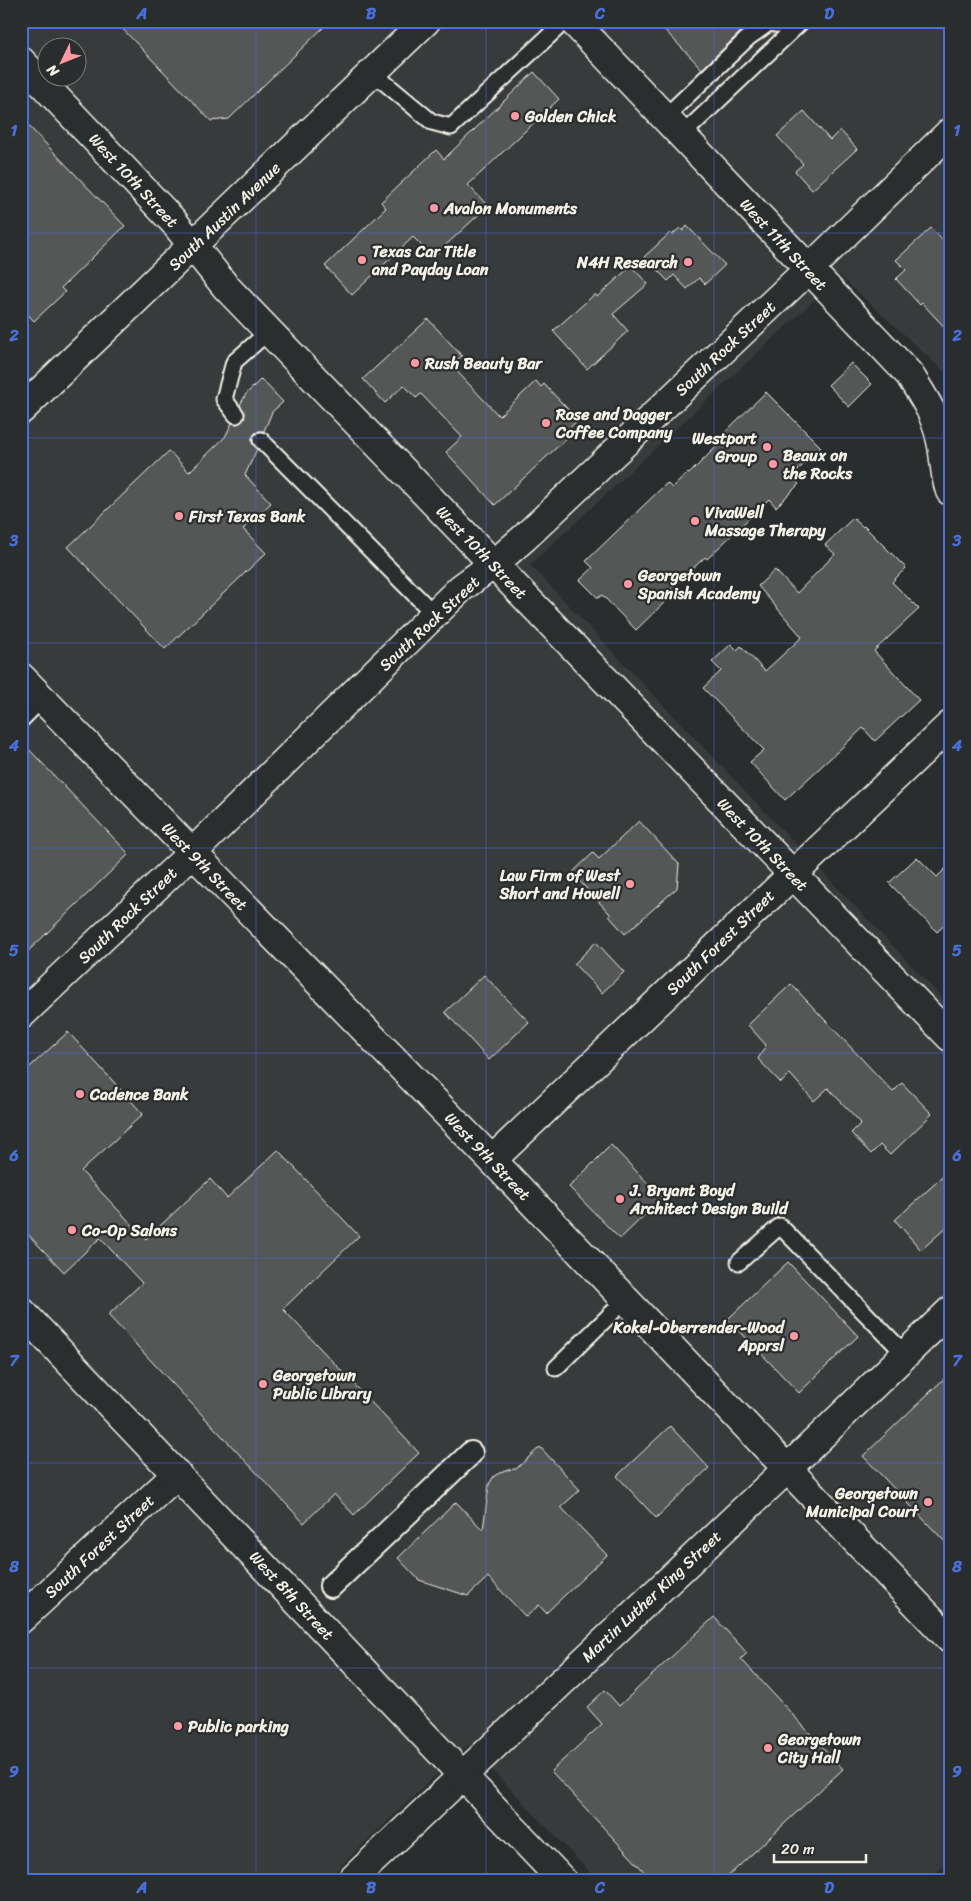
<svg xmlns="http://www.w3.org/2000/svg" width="971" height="1901" font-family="Sriracha,sans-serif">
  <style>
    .built { fill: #373a3a; fill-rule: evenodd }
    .building { fill: #555756; stroke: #f4f1e8 }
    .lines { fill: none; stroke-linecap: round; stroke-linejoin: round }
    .service-casing { stroke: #f4f1e8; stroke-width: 19 }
    .pedestrian-casing { stroke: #f4f1e8; stroke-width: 26 }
    .minor-casing { stroke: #f4f1e8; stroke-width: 31 }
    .tertiary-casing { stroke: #f4f1e8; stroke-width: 31 }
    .secondary-casing { stroke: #f4f1e8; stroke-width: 31 }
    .service { stroke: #2a2d2e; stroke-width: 15 }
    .pedestrian { stroke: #2a2d2e; stroke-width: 22 }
    .minor { stroke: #2a2d2e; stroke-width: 28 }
    .tertiary { stroke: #2a2d2e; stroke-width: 28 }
    .secondary { stroke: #2a2d2e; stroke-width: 28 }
    .grid { fill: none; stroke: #486fdb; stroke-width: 1; stroke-opacity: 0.55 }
    .poi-dot { fill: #ff9aa2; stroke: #2a2d2e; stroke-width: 2 }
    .labels { text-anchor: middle; stroke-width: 4.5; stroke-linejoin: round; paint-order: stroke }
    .poi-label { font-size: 16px; font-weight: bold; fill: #f4f1e8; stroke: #2a2d2e; text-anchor: start }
    .street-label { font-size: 16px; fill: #f4f1e8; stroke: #2a2d2e }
    .neatline { fill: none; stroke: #486fdb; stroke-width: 2 }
    .grid-label { font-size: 16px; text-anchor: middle; font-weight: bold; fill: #486fdb }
  </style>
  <rect width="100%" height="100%" fill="#2a2d2e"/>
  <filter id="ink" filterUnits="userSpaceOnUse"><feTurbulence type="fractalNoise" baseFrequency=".02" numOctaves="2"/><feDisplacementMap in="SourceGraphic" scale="10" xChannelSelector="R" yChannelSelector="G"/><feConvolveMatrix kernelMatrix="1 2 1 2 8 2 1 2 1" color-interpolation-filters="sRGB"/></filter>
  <g filter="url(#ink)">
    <path class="built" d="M21,21h929v356l-110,-101 -310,289 420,441v854l-22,20h-331l-129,-135 -142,135h-305zM48,48h30v30h-30z"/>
    <path class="building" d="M115,21h215l-101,98 -18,2z
      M656,21h96l-50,48z
      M534,72l25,27 -91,86 20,21 -55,51 -20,-20 -61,58 -27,-29 61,-58 -5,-6 55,-52 8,9z
      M804,111l26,29 10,-10 17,19 -45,41 -17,-19 8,-7 -26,-28z
      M21,118l104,108 -64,62 4,4 -31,29 -13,-14z
      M687,226l38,39 -20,19 -6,-6 -12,11 -13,-14 -6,6 -24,-24 26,-24 2,2 8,-7 3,3z
      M931,228l19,20v85l-28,-30 -2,2 -24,-26 10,-9 -10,-10z
      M631,266l17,18 -35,30 15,17 -41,38 -34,-38 42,-37 2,3z
      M428,319l34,37 -11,9 48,51 37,-35 5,6 3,-3 34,36 -12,11 4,4 -75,70 -49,-53 16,-15 -41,-43 -5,4 -12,-13 -19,18 -22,-24z
      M851,363l21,21 -23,23 -21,-22z
      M261,379l22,23 -11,10 -8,19h-6l-6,6v6l5,6 -12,26 26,28 -28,26 23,24 -101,96 -97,-102 101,-96 20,21 36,-35 7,-14 6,1 6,-5 1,-6 -5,-8 6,-11z
      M766,392l55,55 -30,30 8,7 -23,23 -7,-8 -62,60 -2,-2 -37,35 3,4 -35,34 -34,-35 -4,3 -18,-18 13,-12 -7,-7 81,-78 5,5 16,-15 1,1 39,-39 -3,-3z
      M853,518l10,9 1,-1 42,42 -14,14 27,27 -45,42 45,49 -44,41 -12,-13 -78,72 -35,-38 14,-12 -61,-62 18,-17 -9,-9 19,-18 6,6 4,-4 24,25 37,-34 -44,-51 17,-16 22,23 38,-39 -10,-9z
      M21,741l108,113 -108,104z
      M639,821l40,43 -2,24 -52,46 -16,-18 2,-1 -39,-42 21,-20 6,6z
      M917,857l20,20 13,-13v56l-13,12 -48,-49z
      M596,942l28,30 -22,21 -28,-29z
      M484,975l45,47 -40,38 -44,-48z
      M791,984l102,108 9,-9 30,31 -42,41 -10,-10 -9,9 -20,-21 10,-10 -33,-35 -14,13 -24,-27 -9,9 -23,-24 8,-14 -18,-20z
      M68,1032l75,82 -62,57 65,68 64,-60 17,19 51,-48 81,86 -76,73 136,144 -65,62 -20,-21 -30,29 -196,-208 34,-32 -42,-45 -36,34 -43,-45v-152z
      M611,1145l51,53 -42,41 -51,-52z
      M950,1170v54l-29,26 -26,-30z
      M788,1262l70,74 -59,57 -71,-74z
      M950,1373v174l-87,-91z
      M670,1426l39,42 -53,50 -39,-42z
      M540,1447l40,43 -19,17 46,48 -61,58 -7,-8 -13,12 -38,-40 -20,19 -49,-16 -21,-22 58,-56 27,28 6,-46 5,-8 11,-6 11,-1z
      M714,1617l33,36 -6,6 102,110 -119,111h-72l-101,-109 51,-47 -15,-17 18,-17 14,16z"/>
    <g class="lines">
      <defs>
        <path id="service" d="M373,73l59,49 19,5 114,-106
          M665,117l83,-79 21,-15 27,4
          M682,135l119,-113
          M236,415l-12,-16 10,-37 35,-31
          M261,440l173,174
          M21,720l21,-21
          M739,1262l41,-36 125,128
          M556,1368l69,-68"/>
        <path id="pedestrian" d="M331,1586l140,-133"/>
        <path id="minor" d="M573,21l336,353c15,24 26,39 32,67 4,17 3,34 9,50
          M21,61l152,160 53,66 724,750
          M21,677l471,483 458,479
          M21,1015l171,-162 269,-265 33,-24 30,-26 285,-269 141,-137
          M492,1160l458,-435
          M21,1619l156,-145
          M352,1880l435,-411 163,-158"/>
        <path id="tertiary" d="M21,1311l541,569"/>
        <path id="secondary" d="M21,410l405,-389"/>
      </defs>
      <use href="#service" class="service-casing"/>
      <use href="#pedestrian" class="pedestrian-casing"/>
      <use href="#minor" class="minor-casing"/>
      <use href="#tertiary" class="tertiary-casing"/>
      <use href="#secondary" class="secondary-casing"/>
      <use href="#service" class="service"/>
      <use href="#pedestrian" class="pedestrian"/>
      <use href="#minor" class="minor"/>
      <use href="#tertiary" class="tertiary"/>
      <use href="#secondary" class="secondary"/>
    </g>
  </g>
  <path class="grid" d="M256,21v1859M486,21v1859M714,21v1859M21,233h929M21,438h929M21,643h929M21,848h929M21,1053h929M21,1258h929M21,1463h929M21,1668h929"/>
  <g class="poi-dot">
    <circle cx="515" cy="116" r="5"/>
    <circle cx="434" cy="208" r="5"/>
    <circle cx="362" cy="260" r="5"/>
    <circle cx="688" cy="262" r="5"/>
    <circle cx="415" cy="363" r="5"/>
    <circle cx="546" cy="423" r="5"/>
    <circle cx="767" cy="447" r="5"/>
    <circle cx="773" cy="464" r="5"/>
    <circle cx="179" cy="516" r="5"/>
    <circle cx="695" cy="521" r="5"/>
    <circle cx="628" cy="584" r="5"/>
    <circle cx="630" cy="884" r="5"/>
    <circle cx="80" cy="1094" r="5"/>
    <circle cx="620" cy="1199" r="5"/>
    <circle cx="72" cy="1230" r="5"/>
    <circle cx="794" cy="1336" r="5"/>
    <circle cx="263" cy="1384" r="5"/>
    <circle cx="928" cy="1502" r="5"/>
    <circle cx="178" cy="1726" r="5"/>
    <circle cx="768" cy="1748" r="5"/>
  </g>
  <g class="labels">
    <g class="poi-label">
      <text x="525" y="122">Golden Chick</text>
      <text x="444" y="214">Avalon Monuments</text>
      <text x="372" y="257">Texas Car Title<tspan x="372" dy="18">and Payday Loan</tspan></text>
      <text x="678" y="268" text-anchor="end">N4H Research</text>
      <text x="425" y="369">Rush Beauty Bar</text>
      <text x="556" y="420">Rose and Dagger<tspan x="556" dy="18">Coffee Company</tspan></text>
      <text x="757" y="444" text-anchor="end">Westport<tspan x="757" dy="18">Group</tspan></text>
      <text x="783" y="461">Beaux on<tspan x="783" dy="18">the Rocks</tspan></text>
      <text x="705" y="518">VivaWell<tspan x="705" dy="18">Massage Therapy</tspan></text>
      <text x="189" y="522">First Texas Bank</text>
      <text x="638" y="581">Georgetown<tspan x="638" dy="18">Spanish Academy</tspan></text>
      <text x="620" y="881" text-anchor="end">Law Firm of West<tspan x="620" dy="18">Short and Howell</tspan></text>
      <text x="90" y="1100">Cadence Bank</text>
      <text x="630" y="1196">J. Bryant Boyd<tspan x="630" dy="18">Architect Design Build</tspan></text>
      <text x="82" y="1236">Co-Op Salons</text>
      <text x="784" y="1333" text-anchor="end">Kokel-Oberrender-Wood<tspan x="784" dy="18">Apprsl</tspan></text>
      <text x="273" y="1381">Georgetown<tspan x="273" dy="18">Public Library</tspan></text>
      <text x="918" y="1499" text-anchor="end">Georgetown<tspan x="918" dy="18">Municipal Court</tspan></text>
      <text x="188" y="1732">Public parking</text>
      <text x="778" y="1745">Georgetown<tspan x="778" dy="18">City Hall</tspan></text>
    </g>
    <g class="street-label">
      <text transform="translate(134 180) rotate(47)" y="6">West 10th Street</text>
      <text transform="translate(224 216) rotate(-44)" y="6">South Austin Avenue</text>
      <text transform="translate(784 244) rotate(47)" y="6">West 11th Street</text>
      <text transform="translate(725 348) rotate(-43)" y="6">South Rock Street</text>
      <text transform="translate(482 552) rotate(46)" y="6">West 10th Street</text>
      <text transform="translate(429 623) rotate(-43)" y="6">South Rock Street</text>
      <text transform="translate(763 844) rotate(46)" y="6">West 10th Street</text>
      <text transform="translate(205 866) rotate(46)" y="6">West 9th Street</text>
      <text transform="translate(127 915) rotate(-44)" y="6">South Rock Street</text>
      <text transform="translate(720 942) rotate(-44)" y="6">South Forest Street</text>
      <text transform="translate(488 1156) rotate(46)" y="6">West 9th Street</text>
      <text transform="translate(99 1546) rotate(-43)" y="6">South Forest Street</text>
      <text transform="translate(292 1595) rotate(47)" y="6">West 8th Street</text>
      <text transform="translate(651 1596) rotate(-43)" y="6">Martin Luther King Street</text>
    </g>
  </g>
  <rect width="971" height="1901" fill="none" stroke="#2a2d2e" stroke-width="55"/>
  <g transform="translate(62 62) rotate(227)"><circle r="24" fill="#2a2d2e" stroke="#7b7b78"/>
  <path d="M0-4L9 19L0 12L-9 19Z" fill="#ff9aa2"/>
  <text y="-8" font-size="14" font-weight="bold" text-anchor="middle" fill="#f4f1e8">N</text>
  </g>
  <path d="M774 1854v8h92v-8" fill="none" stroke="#f4f1e8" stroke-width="2.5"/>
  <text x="781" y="1854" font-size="15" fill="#f4f1e8" stroke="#2a2d2e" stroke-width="4" paint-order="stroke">20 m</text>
  <rect x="28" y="28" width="916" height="1846" class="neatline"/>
  <g class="grid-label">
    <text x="142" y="19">A</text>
    <text x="371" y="19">B</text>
    <text x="600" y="19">C</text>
    <text x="829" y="19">D</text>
    <text x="14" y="136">1</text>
    <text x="957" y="136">1</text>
    <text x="14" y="341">2</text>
    <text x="957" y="341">2</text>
    <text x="14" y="546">3</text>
    <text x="957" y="546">3</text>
    <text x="14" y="751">4</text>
    <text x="957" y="751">4</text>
    <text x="14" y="956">5</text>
    <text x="957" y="956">5</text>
    <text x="14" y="1161">6</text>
    <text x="957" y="1161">6</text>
    <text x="14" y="1366">7</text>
    <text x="957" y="1366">7</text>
    <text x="14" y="1572">8</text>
    <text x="957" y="1572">8</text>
    <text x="14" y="1777">9</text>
    <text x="957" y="1777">9</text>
    <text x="142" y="1893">A</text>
    <text x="371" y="1893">B</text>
    <text x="600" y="1893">C</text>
    <text x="829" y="1893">D</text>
  </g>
</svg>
